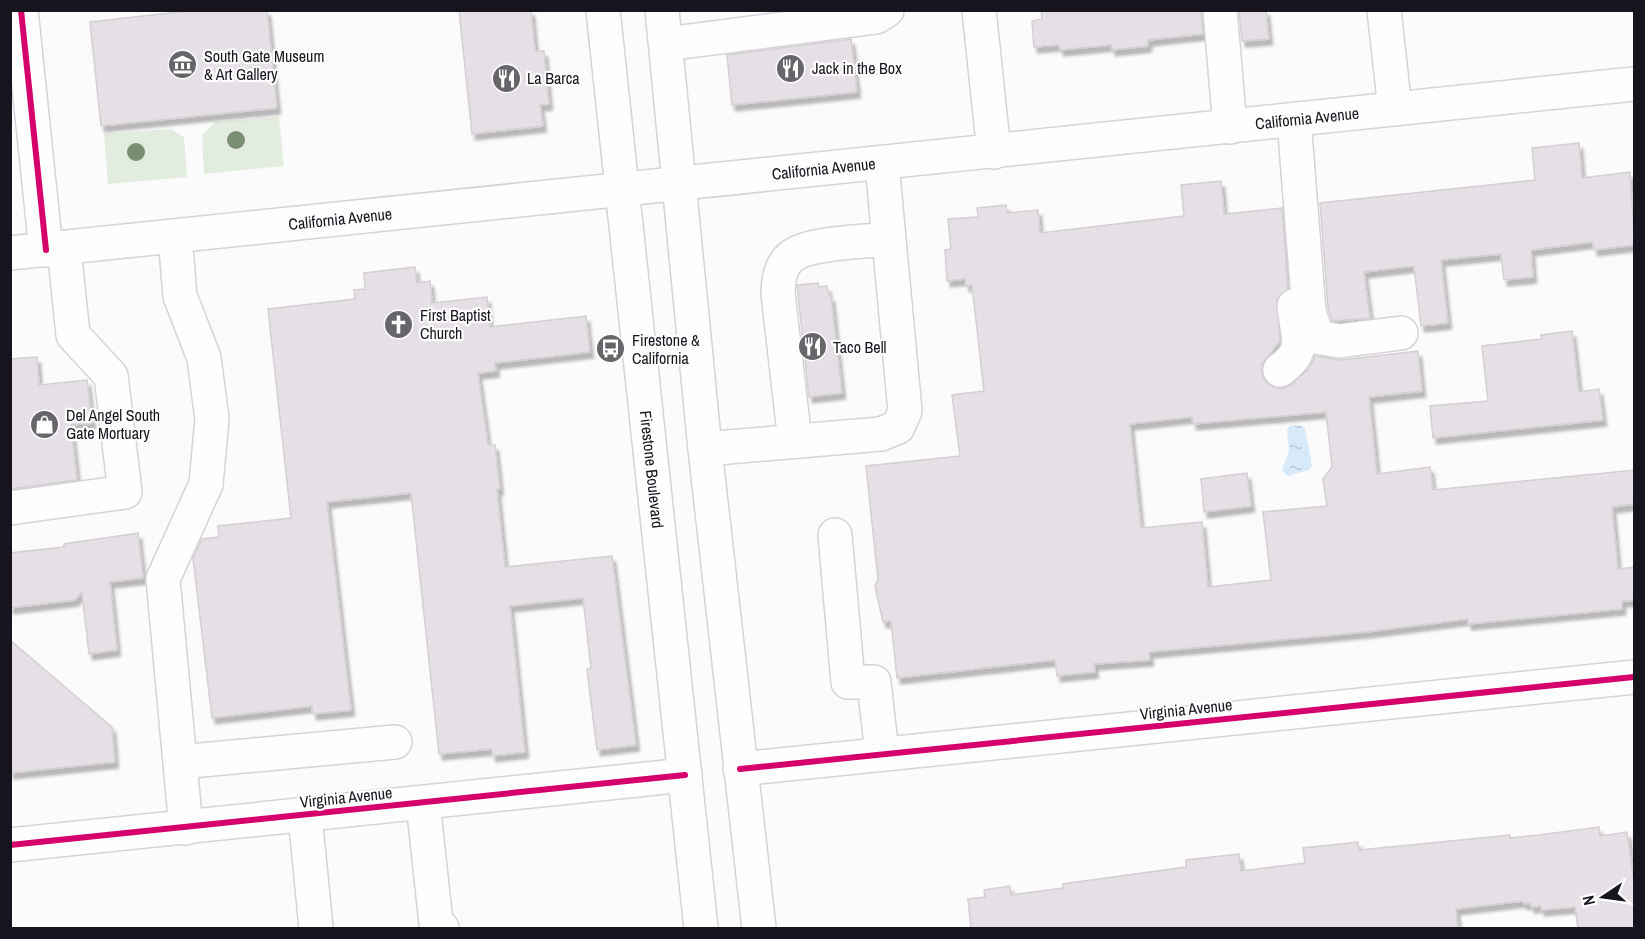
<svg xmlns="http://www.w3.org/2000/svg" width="1645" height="939" font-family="'Archivo Narrow',sans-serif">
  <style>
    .grass { fill: #e2ede0 }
    .water { fill: url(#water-ripples) }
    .building { fill: #e6e0e6; stroke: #d3cfd2; stroke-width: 1.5; fill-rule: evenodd; filter: url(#shadow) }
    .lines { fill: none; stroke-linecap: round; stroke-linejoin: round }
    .minor-casing { stroke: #d4d3d8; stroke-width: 36 }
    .major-casing { stroke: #d4d3d8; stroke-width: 36 }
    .minor { stroke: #fefefe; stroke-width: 33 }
    .major { stroke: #fefefe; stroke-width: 33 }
    .cycleway-casing { stroke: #fff; stroke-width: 10 }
    .cycleway { stroke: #d6006c; stroke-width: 6 }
    .tree { fill: #7a8e74 }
    .labels { text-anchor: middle; stroke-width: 4.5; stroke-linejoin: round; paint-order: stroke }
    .poi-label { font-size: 16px; fill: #16141c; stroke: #fff; text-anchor: start }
    .street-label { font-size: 16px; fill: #16141c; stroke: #fff }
  </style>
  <defs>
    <pattern id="water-ripples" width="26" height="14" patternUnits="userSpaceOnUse" patternTransform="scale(1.5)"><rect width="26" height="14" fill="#d7eafa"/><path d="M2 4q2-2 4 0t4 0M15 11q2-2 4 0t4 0" fill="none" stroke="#b8c8d6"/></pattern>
    <filter id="shadow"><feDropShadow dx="3.5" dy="6" stdDeviation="1.5" flood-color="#0004"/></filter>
  </defs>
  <rect width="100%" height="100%" fill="#fbfbfb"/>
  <path class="grass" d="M279,117l5,49 -80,8 -2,-39 13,-13z
    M171,129l13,8 3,40 -79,7 -4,-50z"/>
  <path class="water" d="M1300,425l5,3 7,38 -3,4 -21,6 -6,-6 7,-19 -2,-21 3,-4z"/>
  <path class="building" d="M196,10h71l10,98 -176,18 -11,-104z
    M459,10h72l4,41h9l5,53 -9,1 3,21 -71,8z
    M1041,10h160l2,24 -55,6v6l-36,4 -1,-5 -51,5 -1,-5 -25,2 -2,-26 10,-2z
    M1239,10h27l3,29 -27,2z
    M851,39l6,53 -125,13 -5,-50z
    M1579,143l3,35 48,-6 5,73 -41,5 -1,-8 -62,8 2,27 -29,3 -3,-26 -60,6 7,63 -27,3 -7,-60 -50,6 6,46 -38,3 -4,-14 -8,-104 215,-23 -3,-32z
    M1221,181l3,33 58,-6 6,81 -11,10 3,42 -18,23v10l4,8 8,6 8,1 9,-4 18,-17 6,-12 26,4 77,-9 4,40 -53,6 8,77 53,-7 3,23 202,-20v34l-23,3 6,62 17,-2v33l-13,1v8l-154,15v-5l-102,13 -217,20 1,8 -56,4 1,8 -38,4 -2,-16 -158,18 -6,-57 -8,1 -8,-36 3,-7 -12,-113 94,-10 -8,-61 32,-4 -12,-106 -6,1 -1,-7 -18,2 -2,-31 6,-1 -3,-30 30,-2 -1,-9 29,-3 1,8 31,-3 2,23 144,-17 -3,-31zM1326,412l6,55 -9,12 4,27 -64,6 8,68 -63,7 -6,-65 -61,6 -11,-104 62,-7 1,7z
    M415,267l2,16 13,-2 2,22 55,-6 3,30 96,-11 4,36 -95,11 1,8 -18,2 10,72h7l5,44h-3l8,78 107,-11 24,189 -39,5 -10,-81 4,-1 -8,-70 -73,8 15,146 -33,4v-7l-53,5 -28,-261 -84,9 24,208 -38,4 -1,-8 -100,12 -19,-160 9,-19 17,-2 -1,-11 73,-8 -23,-209 87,-10 -1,-9 11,-1 -1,-16z
    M818,283l1,4 8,-1 2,10h2l11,97 -33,4 -12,-112z
    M1572,331l7,61 20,-3 4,31 -170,18 -3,-32 58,-5 -6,-55 60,-7 -1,-4z
    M37,357l2,28 48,-5 5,43 -21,2 6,55 -67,9v-130z
    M1247,473l4,33 -47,6 -3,-33z
    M138,533l5,45 -33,4 7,68 -28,4 -7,-62 -7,8 -65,8v-55l54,-6v-3z
    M10,640l102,87 3,35 -105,11z
    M1599,827l1,9 27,-4 8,56v40h-57l-3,-21 -34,3v-4l-10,1 -1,-4 -6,1 -1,-3 -67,8 2,19h-487l-3,-29 17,-2 -1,-7 26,-4 1,9 52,-7v-4l123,-17v-7l53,-6 2,17 64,-8 -2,-15 55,-6 1,8 151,-15v3l29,-3z"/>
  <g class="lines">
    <defs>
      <path id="minor" d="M21,10l25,240
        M979,10l15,142
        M1220,10l10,117
        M1384,10l11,99
        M666,44l210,-27 11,-7
        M1294,120l15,191 8,26 22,4 62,-8
        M175,236l5,60 24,62 8,61 -6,65 -43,95 23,249
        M1280,370c28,-20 17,-33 14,-64
        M795,441l-17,-147c0,-14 2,-29 14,-38 18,-14 73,-14 96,-17
        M705,449l176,-15 17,-7 7,-16 -23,-247
        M10,508l115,-16 -14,-116 -38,-41 -9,-87
        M835,535l13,147h26l8,72
        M180,762l215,-20
        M740,769l894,-92
        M423,803l13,120 6,5
        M305,815l11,113
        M10,845l675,-70"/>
      <g id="major">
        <path id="s1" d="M603,10l98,918"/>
        <path d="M662,10l43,439 54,479"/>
        <path id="s2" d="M10,253l1624,-169"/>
      </g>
    </defs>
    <use href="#minor" class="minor-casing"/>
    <use href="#major" class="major-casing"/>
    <use href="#minor" class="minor"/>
    <use href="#major" class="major"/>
    <defs>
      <path id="cycleway" d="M21,10l25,240
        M740,769l894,-92
        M10,845l675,-70"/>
    </defs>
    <use href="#cycleway" class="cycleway-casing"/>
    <use href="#cycleway" class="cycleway"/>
  </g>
  <g class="tree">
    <circle cx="236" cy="140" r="9"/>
    <circle cx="136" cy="152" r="9"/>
  </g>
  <defs>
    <symbol id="museum-disc" viewBox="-11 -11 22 22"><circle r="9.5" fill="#66656a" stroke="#fff"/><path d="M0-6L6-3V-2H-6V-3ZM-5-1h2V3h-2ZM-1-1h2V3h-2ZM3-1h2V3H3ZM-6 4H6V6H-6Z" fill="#fff"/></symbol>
    <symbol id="restaurant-disc" viewBox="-11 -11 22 22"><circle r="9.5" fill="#66656a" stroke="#fff"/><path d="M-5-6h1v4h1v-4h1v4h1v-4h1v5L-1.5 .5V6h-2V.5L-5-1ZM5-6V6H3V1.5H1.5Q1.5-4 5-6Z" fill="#fff"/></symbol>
    <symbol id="church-disc" viewBox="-11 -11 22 22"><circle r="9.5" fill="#66656a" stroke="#fff"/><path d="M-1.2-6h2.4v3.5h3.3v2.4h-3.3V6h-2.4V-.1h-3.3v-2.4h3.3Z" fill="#fff"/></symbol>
    <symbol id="bus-disc" viewBox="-11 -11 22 22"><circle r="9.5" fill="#66656a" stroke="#fff"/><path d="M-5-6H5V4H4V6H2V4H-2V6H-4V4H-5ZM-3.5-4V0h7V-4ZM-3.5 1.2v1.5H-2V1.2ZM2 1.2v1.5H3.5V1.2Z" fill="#fff"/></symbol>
    <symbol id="shop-disc" viewBox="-11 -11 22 22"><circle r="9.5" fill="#66656a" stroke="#fff"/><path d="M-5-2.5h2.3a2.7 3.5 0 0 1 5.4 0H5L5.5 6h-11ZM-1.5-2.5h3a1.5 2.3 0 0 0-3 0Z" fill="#fff"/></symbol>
  </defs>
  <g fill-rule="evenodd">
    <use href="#museum-disc" x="166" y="48" width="33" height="33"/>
    <use href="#restaurant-disc" x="774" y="52" width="33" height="33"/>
    <use href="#restaurant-disc" x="490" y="62" width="33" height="33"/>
    <use href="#church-disc" x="382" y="308" width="33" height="33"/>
    <use href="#restaurant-disc" x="796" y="330" width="33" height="33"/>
    <use href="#bus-disc" x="594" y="332" width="33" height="33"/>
    <use href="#shop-disc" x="28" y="408" width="33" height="33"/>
  </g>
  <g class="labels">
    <g class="poi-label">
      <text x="204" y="62">South Gate Museum<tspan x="204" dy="18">&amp; Art Gallery</tspan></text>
      <text x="812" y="74">Jack in the Box</text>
      <text x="527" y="84">La Barca</text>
      <text x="420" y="321">First Baptist<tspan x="420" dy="18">Church</tspan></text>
      <text x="632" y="346">Firestone &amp;<tspan x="632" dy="18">California</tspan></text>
      <text x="833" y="353">Taco Bell</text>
      <text x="66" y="421">Del Angel South<tspan x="66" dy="18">Gate Mortuary</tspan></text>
    </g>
    <g class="street-label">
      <text dy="6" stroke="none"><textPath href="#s2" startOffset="1304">California Avenue</textPath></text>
      <text dy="6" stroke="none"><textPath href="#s2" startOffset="818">California Avenue</textPath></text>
      <text dy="6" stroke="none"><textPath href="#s2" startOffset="332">California Avenue</textPath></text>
      <text dy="6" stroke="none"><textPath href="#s1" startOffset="462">Firestone Boulevard</textPath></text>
      <text transform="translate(1186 709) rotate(-6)" y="6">Virginia Avenue</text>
      <text transform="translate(346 797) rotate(-6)" y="6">Virginia Avenue</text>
    </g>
  </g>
  <rect width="1645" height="939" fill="none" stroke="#16141c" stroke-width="24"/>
  <g transform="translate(1603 897) rotate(257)" stroke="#ffffff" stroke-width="4.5" paint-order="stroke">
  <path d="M0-4.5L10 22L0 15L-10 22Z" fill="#16141c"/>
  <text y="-9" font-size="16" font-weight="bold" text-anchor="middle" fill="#16141c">N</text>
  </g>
</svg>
